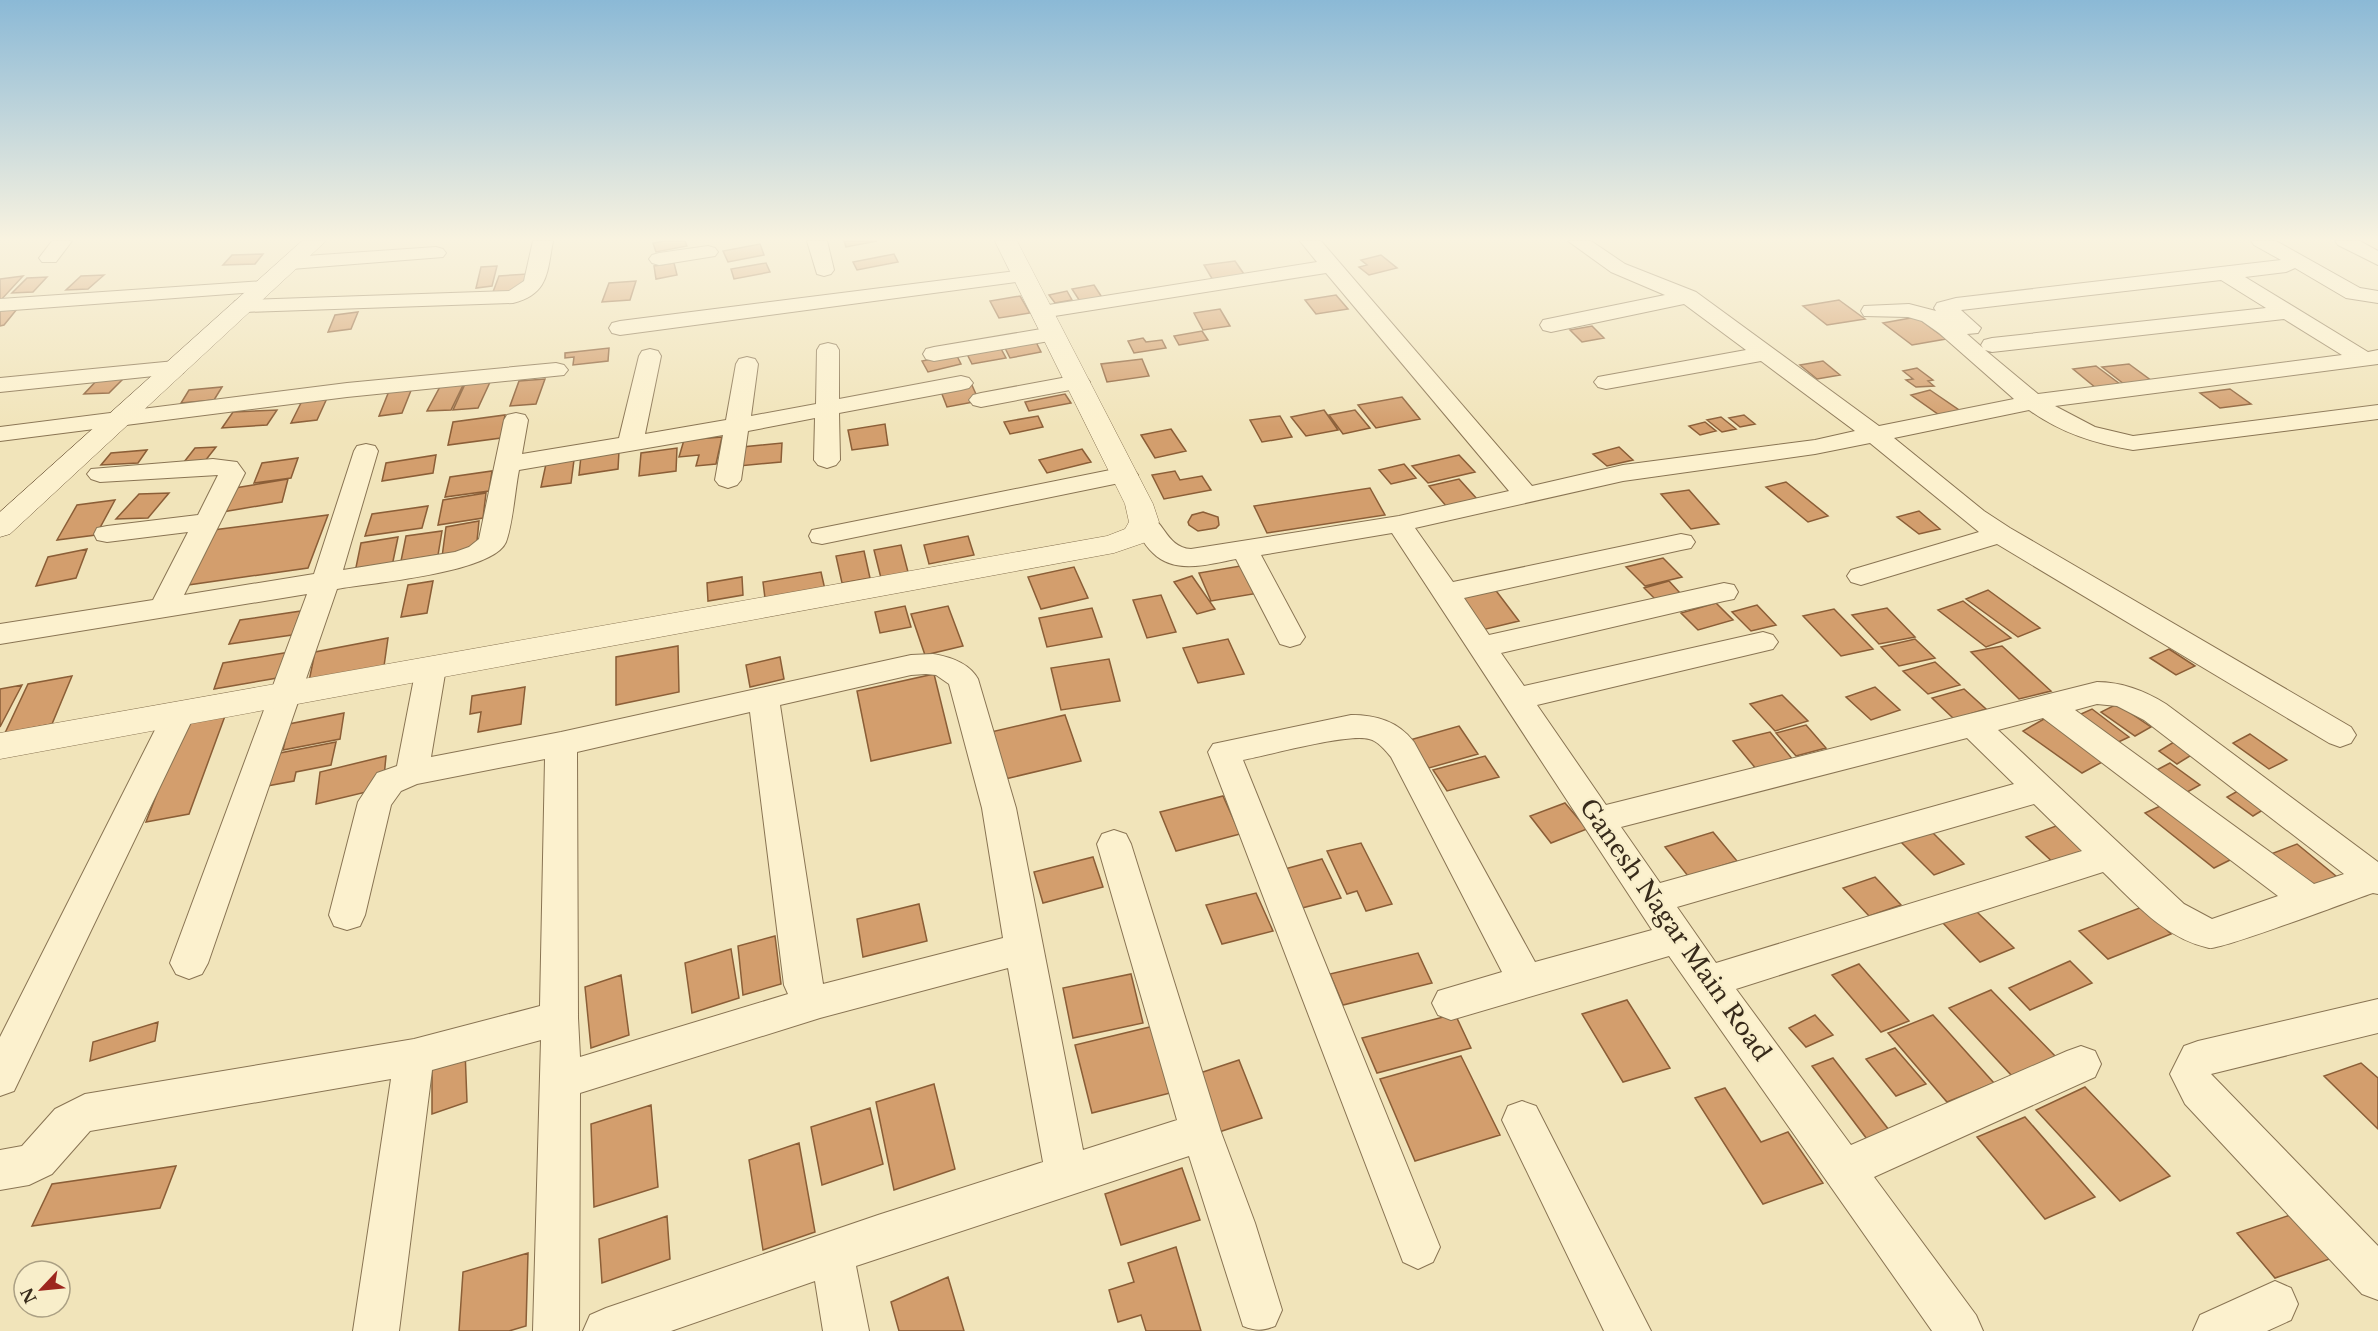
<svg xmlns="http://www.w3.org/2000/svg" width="2378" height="1331" font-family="'Libre Baskerville',serif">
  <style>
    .building { fill: #d39e6d; stroke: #8b5e37; stroke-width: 1.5 }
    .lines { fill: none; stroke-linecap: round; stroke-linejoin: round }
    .minor-casing { stroke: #897453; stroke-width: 2 }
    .tertiary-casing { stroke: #897453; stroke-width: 1 }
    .secondary-casing { stroke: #6b5437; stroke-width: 1 }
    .minor { fill: #fcf1ce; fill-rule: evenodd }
    .tertiary { fill: #fcf1ce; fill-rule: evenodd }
    .secondary { fill: #fcf1ce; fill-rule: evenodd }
    .labels { text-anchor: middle; stroke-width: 4.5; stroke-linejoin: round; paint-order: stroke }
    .near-street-label { font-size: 24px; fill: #372a1a; stroke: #f8eeca }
  </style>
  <rect width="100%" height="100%" fill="#f1e4ba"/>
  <path class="building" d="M665,241h20l2,5 -31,6 -3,-9z
    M844,241h33l-31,6z
    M760,244l4,11 -36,7 -5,-11z
    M263,254l-8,10 -32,1 9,-10z
    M894,254l4,8 -41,8 -4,-8z
    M1381,255l16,13 -28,7 -10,-8 8,-2 -6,-5z
    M1235,261l11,16 -32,5 -10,-17z
    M674,263l3,12 -21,4 -2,-13z
    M766,263l4,9 -36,7 -3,-10z
    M497,266l-5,20 -16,2 5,-21z
    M527,274l-6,16 -28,2 6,-16z
    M104,275l-16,14 -22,1 15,-14z
    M23,276l-23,25v-22z
    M47,277l-14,15 -21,1 15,-15z
    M636,281l-6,19 -28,2 7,-19z
    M1094,285l9,14 -22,4 -9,-14z
    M1067,291l5,9 -17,3 -6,-8z
    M1336,295l12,14 -32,5 -11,-14z
    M1020,296l10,17 -31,5 -9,-17z
    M1839,300l26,19 -38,6 -24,-19z
    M17,309l-13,16 -4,1v-15z
    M1220,309l10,17 -27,4 -9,-17z
    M358,312l-7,17 -23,3 7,-17z
    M1916,317l30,22 -34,6 -29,-22z
    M1592,326l12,12 -22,4 -12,-12z
    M1202,331l6,9 -29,5 -5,-9z
    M1143,338l3,4 16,-2 4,8 -32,5 -6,-12z
    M1035,340l6,12 -31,6 -6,-12z
    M999,345l7,13 -34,6 -6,-12z
    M609,348l-1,13 -35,4 1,-8 -9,1v-5z
    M956,354l5,10 -33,8 -6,-11z
    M1142,359l7,17 -42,6 -6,-18z
    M1823,361l17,14 -23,4 -17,-14z
    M2129,364l23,17 -28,3 -22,-17z
    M2096,366l24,18 -24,4 -23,-19z
    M1917,368l16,12 -5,1 6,5 -18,1 -10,-7 7,-1 -10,-8z
    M99,378h25l-15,15 -25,1z
    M545,379l-9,25 -26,2 9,-25z
    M491,380l-13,28 -25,2 13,-28z
    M465,381l-14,29 -24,1 15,-28z
    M414,383l-12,30 -23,3 12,-30z
    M971,383l8,18 -32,6 -7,-18z
    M222,387l-8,13 -33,3 8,-13z
    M2230,389l21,15 -31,4 -20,-15z
    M1930,390l32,22 -20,5 -31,-22z
    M1065,394l6,9 -42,8 -4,-9z
    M328,396l-11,24 -26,3 12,-24z
    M1402,397l18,22 -44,9 -18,-23z
    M277,410l-10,15 -45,3 11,-16z
    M1324,410l14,20 -32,6 -15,-19z
    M1355,410l15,18 -27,6 -14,-19z
    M505,415l-4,23 -53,7 5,-23z
    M1744,415l11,9 -15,3 -11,-9z
    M1038,416l5,11 -33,7 -6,-12z
    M1280,416l12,21 -30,5 -12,-22z
    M1721,417l15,12 -14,3 -15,-12z
    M1705,422l11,9 -16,4 -11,-9z
    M885,424l3,21 -36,5 -4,-20z
    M1171,429l15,22 -31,7 -14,-23z
    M722,437l-6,27 -20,2 3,-11 -20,2 5,-17z
    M782,443l-1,19 -42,4 3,-19z
    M216,447l-11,14 -21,1 11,-14z
    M1619,447l14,13 -26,6 -14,-12z
    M677,448l-1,23 -37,5 2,-23z
    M1082,449l9,13 -44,11 -8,-13z
    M147,450l-9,13 -37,2 10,-12z
    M619,451l-1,18 -39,6 2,-19z
    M436,455l-3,18 -51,8 4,-18z
    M1459,455l16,17 -47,11 -16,-17z
    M298,458l-7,20 -37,5 8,-20z
    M574,460l-3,23 -30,4 5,-23z
    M1404,464l12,14 -25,6 -12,-14z
    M492,471l-3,20 -44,6 5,-20z
    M1175,471l5,9 22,-4 9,14 -47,9 -12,-24z
    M288,479l-6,23 -60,10 7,-23z
    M1459,479l19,21 -31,7 -18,-21z
    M1786,482l42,34 -20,6 -42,-35z
    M1370,488l15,27 -118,18 -13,-27z
    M1689,490l30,34 -28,5 -30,-35z
    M169,493l-21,25 -32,1 23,-25z
    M486,493l-3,25 -45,7 5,-25z
    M115,500l-19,35 -39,5 20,-35z
    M428,506l-6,22 -57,8 7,-22z
    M1919,511l21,18 -21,5 -22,-17z
    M1203,512l15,5 1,8 -3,3 -18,3 -9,-6 -1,-3 4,-7z
    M328,515l-20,53 -120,17 25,-55z
    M479,521l-3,30 -34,6 4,-30z
    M442,531l-4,24 -37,6 5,-25z
    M968,536l6,19 -45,9 -5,-19z
    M398,537l-7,34 -37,6 7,-34z
    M901,545l7,27 -27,6 -7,-28z
    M87,549l-11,29 -40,8 12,-29z
    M864,551l6,27 -28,5 -6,-27z
    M1663,558l19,19 -37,9 -19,-19z
    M1246,565l13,28 -48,8 -12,-28z
    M1074,567l14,31 -47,11 -13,-32z
    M821,572l5,22 -60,12 -3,-24z
    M1192,576l23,33 -18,5 -23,-32z
    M742,577l1,18 -35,6 -1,-18z
    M433,581l-6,32 -26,4 7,-32z
    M1669,581l12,13 -24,7 -13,-13z
    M1494,588l25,33 -37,9 -23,-34z
    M1988,590l52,38 -22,9 -52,-38z
    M1161,595l15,37 -29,6 -14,-38z
    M1963,601l48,37 -25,9 -48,-37z
    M1716,603l17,17 -35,10 -17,-17z
    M1757,605l19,20 -25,6 -19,-19z
    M905,606l6,21 -31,6 -5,-21z
    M948,606l15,40 -38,9 -14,-41z
    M1092,608l10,29 -55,10 -8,-29z
    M1887,608l28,29 -36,7 -27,-29z
    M1834,609l39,40 -32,7 -38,-40z
    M301,611l-9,24 -63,9 11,-24z
    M388,638l-4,28 -75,15 6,-29z
    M1228,639l16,35 -46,9 -15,-35z
    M1915,639l20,19 -36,8 -18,-19z
    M678,646l1,46 -63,13v-48z
    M2002,646l49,45 -32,8 -48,-47z
    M2169,649l26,17 -19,9 -26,-17z
    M290,652l-7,25 -69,12 9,-26z
    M780,657l4,22 -34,8 -4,-22z
    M1109,659l11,42 -59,9 -10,-42z
    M1935,662l25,23 -32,9 -25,-23z
    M934,674l17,69 -80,18 -14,-70z
    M72,676l-20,48 -47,9 23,-49z
    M22,685l-22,42v-38z
    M525,687l-4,37 -43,8 3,-20 -11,2 2,-18z
    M1875,687l25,23 -29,10 -25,-23z
    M1964,689l22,20 -32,10 -22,-21z
    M1782,695l26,26 -33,10 -25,-27z
    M2117,704l34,23 -16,9 -34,-24z
    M2092,709l37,28 -21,10 -38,-28z
    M344,713l-4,26 -57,11 6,-26z
    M1065,715l16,46 -76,18 -14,-47z
    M225,716l-36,98 -43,8 38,-99z
    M2044,719l60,42 -22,12 -59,-42z
    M1806,725l20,23 -30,8 -20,-23z
    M1459,726l19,28 -49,14 -19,-28z
    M1770,732l24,29 -37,9 -24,-29z
    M2250,734l37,26 -18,9 -36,-26z
    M2179,739l19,12 -21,13 -18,-13z
    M336,742l-5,23 -35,7 -2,9 -27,5 8,-32z
    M386,756l-3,32 -67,16 4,-32z
    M1485,756l14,21 -52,14 -14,-21z
    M2170,763l30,22 -20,11 -31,-22z
    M2245,787l26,18 -18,11 -26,-19z
    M1223,796l17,38 -64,17 -16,-39z
    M2171,801l69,54 -26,13 -69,-55z
    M1565,803l22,26 -36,14 -21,-27z
    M2056,826l34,31 -31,11 -33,-31z
    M1931,831l33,33 -30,11 -33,-33z
    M1713,832l24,29 -49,15 -23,-29z
    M1361,843l31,61 -26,7 -9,-20 -10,3 -20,-43z
    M2297,844l45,37 -34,13 -45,-37z
    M1093,857l10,30 -60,16 -9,-31z
    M1322,859l19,39 -43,11 -17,-39z
    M1875,877l26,28 -32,11 -26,-28z
    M1256,893l17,38 -51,13 -16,-39z
    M919,904l8,37 -64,16 -6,-38z
    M2142,907l29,27 -63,25 -29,-28z
    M1976,911l38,37 -34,14 -37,-39z
    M775,936l6,48 -38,11 -5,-49z
    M731,949l8,49 -47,15 -7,-50z
    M1418,953l14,30 -89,22 -13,-31z
    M2070,961l22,22 -62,27 -21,-22z
    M1859,964l50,57 -28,11 -49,-57z
    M1131,974l12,49 -70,15 -10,-50z
    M621,975l8,60 -38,13 -6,-61z
    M1991,990l66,68 -44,19 -64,-69z
    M1627,1000l43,68 -47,14 -41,-68z
    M1455,1014l16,34 -94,25 -15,-35z
    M1815,1015l18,20 -27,12 -17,-19z
    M1933,1015l61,68 -47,19 -59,-69z
    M158,1022l-3,19 -65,20 3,-19z
    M1154,1026l20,66 -82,21 -17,-68z
    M1895,1048l31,36 -30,12 -30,-37z
    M465,1050l2,52 -35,12v-54z
    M1461,1056l39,79 -85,26 -35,-82z
    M1833,1058l63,81 -23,8 -61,-81z
    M1239,1060l23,58 -43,14 -22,-58z
    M2361,1063l17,15v51l-54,-53z
    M934,1084l21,85 -61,21 -18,-88z
    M2085,1087l85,89 -50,25 -84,-91z
    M1725,1088l36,54 27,-10 35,51 -60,21 -68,-106z
    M651,1105l7,82 -64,20 -3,-83z
    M870,1108l13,56 -61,21 -11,-58z
    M2025,1117l70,80 -50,22 -68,-82z
    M799,1143l16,89 -52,18 -14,-90z
    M176,1166l-16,42 -128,18 20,-42z
    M1182,1168l18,52 -79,25 -16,-51z
    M2302,1211l39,44 -66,23 -38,-45z
    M667,1216l3,43 -68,24 -3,-44z
    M1176,1247l25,84h-55l-5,-16 -23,7 -9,-32 25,-8 -6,-19z
    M528,1253l-2,73 -17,5h-50l4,-59z
    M948,1277l16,54h-65l-8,-29z"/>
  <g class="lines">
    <defs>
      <path id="minor" d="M52,241h20l-16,21h-14l-3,-4z
        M533,241h20c-6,31 -4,53 -40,62l-270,9 -8,-1 -3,-5 3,-5 8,-1 266,-9 15,-10z
        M807,241h20l7,29 -3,4 -7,2 -7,-2z
        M1300,241h21l211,245 91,-21 192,-25 40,-9 -94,-70 -155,28 -8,-2 -4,-5 4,-5 148,-27 -62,-46 -133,28 -8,-2 -3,-5 3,-5 122,-25 -54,-23 -43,-31h23l34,23 71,28 183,134 135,-27 -75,-66 -17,-12 -14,-4 -44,-1 -3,-5 3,-5 45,-2 27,7 -2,-3 3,-5 19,-5 325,-38 -27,-15 -3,-4h25l84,47 18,3v12l-32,-5 -51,-30 -9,4 -41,5 123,75 10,-2v14l-323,42 40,21 38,9 245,-31v14l-245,31c-38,-6 -72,-17 -104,-40l-135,28 90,73 26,17 341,199 5,8 -5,8 -11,4 -11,-4 -332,-199 -136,41 -10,-3 -4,-6 4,-6 128,-38 -109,-89 -55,11 -192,27 -208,47 38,54 228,-48 10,2 4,6 -4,6 -10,2 -217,48 25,37 235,-52 10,2 4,7 -4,7 -10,2 -223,52 23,33 239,-54 10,3 5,7 -5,7 -236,56 69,100 491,-123c25,0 48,9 69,22l212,158v32l-5,-1c-21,7 -154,58 -164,55 -45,-10 -74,-45 -106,-76l-367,117 115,156 216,-94 14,-5 14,5 6,13 -6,13 -221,100 102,138 7,16h-51l-263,-375 -218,64 -13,-5 -6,-12 6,-12 64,-19 -111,-215c-6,-7 -13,-16 -22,-18 -21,-6 -100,16 -126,21l197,487 -7,15 -15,7 -15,-7 -195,-510 5,-8 138,-29c25,0 47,6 63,27l121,220 117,-32 -260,-397 -131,22 44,82 -5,7 -10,3 -10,-3 -44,-85c-26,5 -61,16 -83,-6 -9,-8 -15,-21 -22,-31l4,-6c30,-8 26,31 56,33l208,-33 110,-25 -183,-218 -284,45 -8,-1 -3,-5 3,-5 8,-1 275,-44zM2221,280l45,28 -274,30 -8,2 -3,5 2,3 -16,-14 11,-1 3,-5 -20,-18zM2284,319l58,36 -304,39 -53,-44 7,2zM2097,704l20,2 27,14 200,154 -30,10 -239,-174zM2043,718l235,178 -66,23 -28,-15 -186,-174zM1967,738l47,46 -354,99 -39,-56zM2034,804l48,47 -366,112 -39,-56z
        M2335,241h25l18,10v14l-40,-20z
        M708,246l7,2 3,4 -3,4 -56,9 -7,-2 -3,-4 3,-4 7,-2z
        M436,247l7,2 3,4 -3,4 -152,12 -7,-2 -3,-4 3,-4 7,-2z
        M1024,270l7,2 3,4 -3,4 -411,55 -8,-2 -3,-5 3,-5 8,-2z
        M264,281l7,2 4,4 -4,4 -271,20v-12z
        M1053,327l8,2 3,5 -3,5 -127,22 -8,-2 -3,-5 3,-5 8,-2z
        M828,343l8,2 3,5v49l122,-23 8,2 4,5 -4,5 -8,2 -122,23 1,47 -4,5 -9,3 -9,-3 -4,-5 1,-42 -67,13 -7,49 -4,5 -9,3 -9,-3 -4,-5 8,-45 -204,35c-4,20 -6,53 -13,72 -13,31 -136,41 -169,47l-129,374 -6,11 -13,5 -13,-5 -6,-11 137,-369 -307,50v-20l153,-24 35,-68 -81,10 -10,-2 -3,-6 3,-6 10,-2 91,-11 20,-40 -118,7 -9,-3 -4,-5 4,-5 122,-10 24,3 8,11 -61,122 130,-21 40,-123 3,-5 9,-2 9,2 3,5 -35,119 112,-18 14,-5 10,-8 25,-119 3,-5 9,-2 9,2 3,5 -6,34 97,-16 20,-82 3,-5 8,-2 8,2 3,5 -16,78 81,-14 10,-56 3,-5 8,-2 8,2 3,5 -7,52 65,-12 1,-54 3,-5z
        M175,361l8,2 3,5 -3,5 -183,19v-14z
        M556,363l8,2 4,5 -4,5 -217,22 -347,44v-14l347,-44z
        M1078,375l8,2 4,5 -4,5 -105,20 -8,-2 -4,-5 4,-5 8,-2z
        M1125,467l9,3 4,5 -4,5 -312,64 -10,-2 -3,-6 3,-6 10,-2z
        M933,654c18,3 36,9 45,25l38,129 67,342 94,-30 -80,-276 5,-10 12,-4 12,4 5,10 90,288 34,91 27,87 -7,16c-13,5 -19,5 -32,0l-54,-170 -333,110 13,65h-46l-8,-50 -144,50h-88l7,-16 16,-7 272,-93 165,-53 -35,-194 -188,50 -240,75 -1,238h-46l8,-291 -109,30 -33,261h-46l38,-252 -301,52 -38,43 -23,11 -29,5v-40l22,-4 33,-37 30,-15 329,-55 126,-33 5,-247 -128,25 -16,7 -10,14 -26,110 -5,11 -13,4 -13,-4 -5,-11 29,-113 19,-29 20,-7 19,-98 4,-7 11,-3 11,3 4,7 -15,89 130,-25 350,-77zM926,674l10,1 13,9 33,124 21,130 -180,46 -43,-279 131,-30zM750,712l34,273 4,9 -208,63 -2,-39 -1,-266z
        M179,703l11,3 5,8 -181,377 -14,5v-59l163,-323 5,-8z
        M2378,999v34l-167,41 167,172v54l-16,-6 -177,-190 -15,-30 14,-28 14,-5z
        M1522,1101l14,5 115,225h-47l-102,-211 6,-14z
        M2275,1281l16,7 7,16 -7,16 -24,11h-74l7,-16z"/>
      <path id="tertiary" d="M995,241h22l136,263 6,18 -13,20 -32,11 -1114,206v-26l1107,-197 18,-7 4,-7 -4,-18z"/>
      <path id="secondary" d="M302,241h24l-316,293 -10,3v-25z"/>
    </defs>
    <use href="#minor" class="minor-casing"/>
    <use href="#tertiary" class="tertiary-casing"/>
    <use href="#secondary" class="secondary-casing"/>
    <use href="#minor" class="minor"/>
    <use href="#tertiary" class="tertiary"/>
    <use href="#secondary" class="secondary"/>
  </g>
  <linearGradient id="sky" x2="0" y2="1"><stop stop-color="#8bb9d6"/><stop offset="0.56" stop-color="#f9f3e0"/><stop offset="1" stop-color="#f9f3e0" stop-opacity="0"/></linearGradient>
  <rect width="2378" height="427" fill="url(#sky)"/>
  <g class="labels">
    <g class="near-street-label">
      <text transform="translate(1675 930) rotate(55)" y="8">Ganesh Nagar Main Road</text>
    </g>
  </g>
  <g transform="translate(42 1289) rotate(244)"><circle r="28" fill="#f8eeca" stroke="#aba084" stroke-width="1.5"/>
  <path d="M0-4.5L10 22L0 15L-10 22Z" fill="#9d261e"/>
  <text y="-9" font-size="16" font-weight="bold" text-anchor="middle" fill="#372a1a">N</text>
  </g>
</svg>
